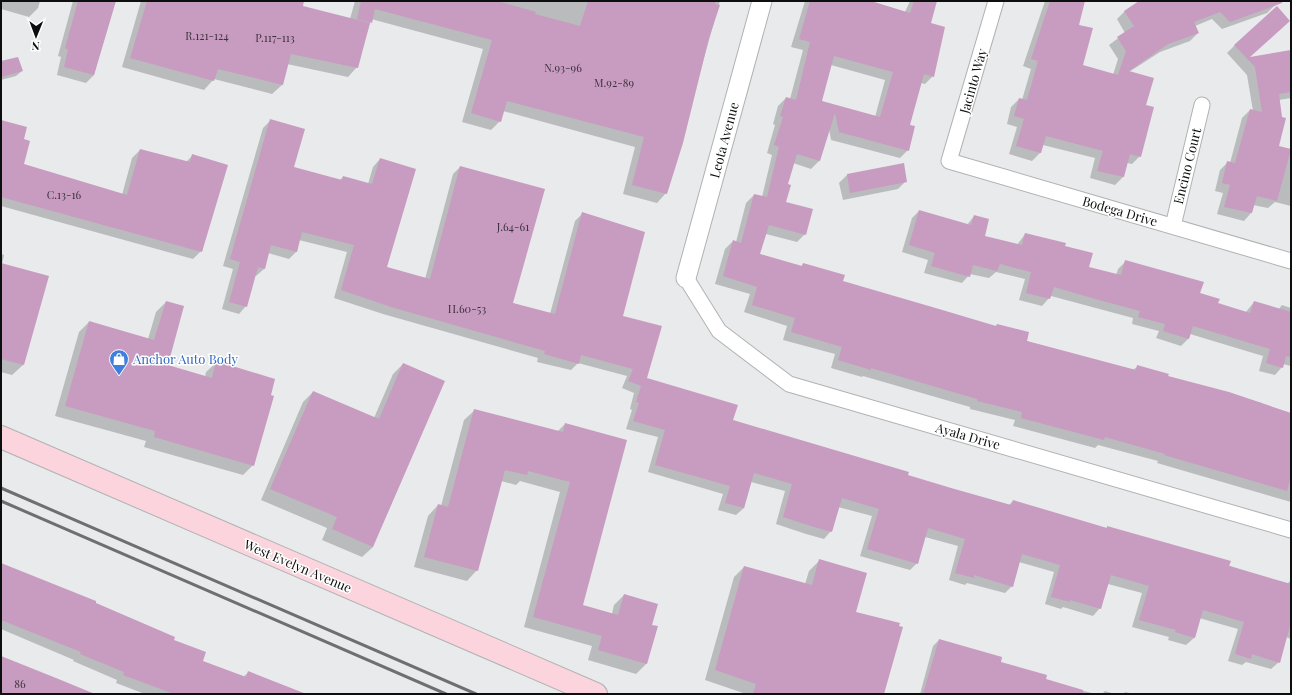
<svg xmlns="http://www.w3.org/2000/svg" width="1292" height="695" font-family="'Playfair Display',serif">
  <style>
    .shadow { fill: #0003; fill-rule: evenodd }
    .building { fill: #c89bc1; fill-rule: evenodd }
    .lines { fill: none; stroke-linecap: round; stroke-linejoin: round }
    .minor-casing { stroke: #b0b2b3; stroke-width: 17 }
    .tertiary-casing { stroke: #b0b2b3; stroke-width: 21 }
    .secondary-casing { stroke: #b0b2b3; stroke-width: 24 }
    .minor { stroke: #fff; stroke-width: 15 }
    .tertiary { stroke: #fff; stroke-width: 19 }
    .secondary { stroke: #fbd4dd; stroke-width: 22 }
    .rail { stroke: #6e6f70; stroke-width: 3 }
    .labels { text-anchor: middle; stroke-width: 3; stroke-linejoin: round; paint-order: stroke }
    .number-label { font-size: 11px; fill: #3c313b }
    .street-label { font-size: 13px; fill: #0d0e0e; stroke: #fff }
    .shop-label { font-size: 13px; fill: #366cbe; stroke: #fff; text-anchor: start }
  </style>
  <rect width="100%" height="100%" fill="#e9eaec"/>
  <path class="shadow" d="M1,1h39l-2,7 -9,9 -28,-8z
    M73,1h42l-21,74 -8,8 -29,-8 4,-18 -3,-1z
    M141,1h162l-1,6 48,12 5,-18h365l-54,192 -9,10 -34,-9 12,-47 -132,-36 -3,10 -9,9 -29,-8 21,-73 -112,-30 -14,48 -9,10 -61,-13 -5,21 -10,9 -58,-15 -10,11 -82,-23z
    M805,1h64l36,11 5,-11h26l-6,23 3,52 -8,8 -4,-1 -12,42 -1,25 -8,8 -69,-18 -2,-11 -10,32 -8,8 -18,-6 -6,22 -2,18 20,31 -8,8 -31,-8 -7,20 42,13 2,-3 39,18 153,45 2,-2 29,16 107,29 5,-4 29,11 95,26 -1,2 30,9v88l-134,-39 1,-2 -60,-16 -3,3 -82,-22 2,-6 -45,-11v-2l-107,-31 -1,1 -31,-9 4,-14 -52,-14 4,-14 -43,-14 6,-18 -35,-10 10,-35 8,-8 3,1 10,-39 8,-8 8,2 10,-42 -5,-2 8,-28 -2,-1 5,-18 8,-8 4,1 13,-49 -12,-3zM831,65l54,15 -10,37 -54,-15z
    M1045,1h38l-5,24 4,41 31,9 5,-16 -9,-14 16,-12 -8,-14 7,-7 17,-11h130l4,4 -8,8 -45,16 -10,-10 -17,7 3,7 -8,8 -30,11 -31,20 16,33 -5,51 -8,8 -5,-1 -4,14 -8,8 -25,-7 5,-20 -52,-13 -3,8 -8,8 -23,-7 8,-27 -10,-3 4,-17 8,-8 3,1 9,-31 -8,-3z
    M1235,45l13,14 43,-8v47l-12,2 -1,47 13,3v56l-16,-4 -7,6 -15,-3 -2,8 -7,8 -27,-7 6,-21 -8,-2 5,-21 8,-8 2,1 12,-45 8,-8 3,1 -6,-36 -20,-22z
    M1,63l21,8 -6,5 -15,4z
    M271,120l22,48 47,12 3,-3 25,7 5,-17 7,-8 6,108 39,12 28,-105 7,-7 52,136 38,11 25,-93 8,-8 63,166 86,41 175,56 102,29 4,-4 93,28 1,-2 180,57 4,-4v59l-5,-2 -7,25 -8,7 -25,-7 -4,3 -14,-4 10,-32 -39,-11 -5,20 -8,7 -18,-5 1,-3 -37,-10 10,-34 -34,-9 -8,24 -7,8 -30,-9 -2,2 -16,-5 9,-32 -35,-10 -7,24 -7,7 -38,-10 -2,2 -16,-5 9,-34 -33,-9 -8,26 -7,7 -50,-14 12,-40 -34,-9 -7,24 -7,8 -18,-5 -30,-10 9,-33 -34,-9 -7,26 -8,7 -18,-5 5,-16 -75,-22 10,-35 -32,-8 6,-19 -2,-1 4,-16 -12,-5 5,-12 -49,-13 -7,7 -34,-8 1,-4 -155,-44 -49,-16 13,-46 -48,-12 -2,11 -8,8 -21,-6 -4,16 -8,7 -1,-1 -9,31 -7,8 -17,-5 11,-40 -10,-3 40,-138z
    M1,121l22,19v25l99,30 10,-37 8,-8 46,12 6,-6 9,95 -8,8 -192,-53z
    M847,175l59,6 -8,8 -55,11 -4,-17z
    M919,211l48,14 7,-9 10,21 33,8 8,-11 39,13 24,21 28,7 2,-6 7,-7 92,42 29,8 8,-10 24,8 4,-5 9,3v58l-8,-2 -1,3 -7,8 -16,-4 4,-15 -73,-22 -1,4 -8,8 -25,-8 3,-7 -27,-7 1,-6 -82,-22 -9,10 -23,-6 6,-21 -29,-7 -7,6 -19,-4 -8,9 -38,-10 4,-13 -26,-8 10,-34z
    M1,254l3,1 -2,9 46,13 -25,88 -11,10 -11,-3z
    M166,302v64l39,11 1,-5 11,-10 36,103 -10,10 -99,-28 2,-6 -91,-25 24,-84 10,-10 59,17 8,-27z
    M403,364l-30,183 -11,10 -40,-17 5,-12 -66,-28 42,-98 10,-10 61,26 19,-44z
    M475,410l82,22 8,-8 17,182 30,8 2,-9 10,-10 27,31 -4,37 -11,11 -48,-14 4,-14 -68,-19 36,-135 -40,-11 -4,4 -15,-4 -24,89 -10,11 -53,-14 14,-51 10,-11 3,1 23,-86z
    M820,560l35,52 28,82h-137l-41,-14 29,-103 10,-10 61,17 4,-13z
    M1,564l93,39 79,37 29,22 41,15 6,-5 57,22h-161l-29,-11 1,-3 -44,-19 1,-1 -73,-31z
    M939,640l106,40 50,14h-175l13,-48z
    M1105,691l10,3h-13z
    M1125,692l9,2h-11z"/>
  <path class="building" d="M78,1h38l-22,74 -30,-8 4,-17 -3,-2z
    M147,1h157l-1,5 67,17 -12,45 -67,-14 -8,31 -65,-16 -4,12 -84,-23z
    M361,1h136l39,11 -1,2 45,12 8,-25h128l-1,3 5,1 -11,33 -26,105 -16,51 -35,-9 12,-48 -137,-36 -6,21 -30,-9 21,-73 -117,-31 -3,14 -15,-4z
    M810,1h61l39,12 4,-12h23l-6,22 14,4 -11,50 -10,-3 -14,51 5,1 -6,25 -70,-19 -4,-19 -15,48 -23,-7 -9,30 3,1 -5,17 27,7 -7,26 -37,-10 -9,29 42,12 1,-3 42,12 -2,6 96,28 57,17 1,-2 32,8 -2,9 109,29 1,-5 32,9 -1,2 61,16 62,21v63l-4,15 -123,-36 1,-1 -60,-17 -1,3 -83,-22 1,-6 -45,-11v-2l-106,-31v2l-33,-10 4,-13 -51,-15 4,-14 -43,-13 5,-18 -34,-11 10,-36 8,3 13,-49 13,3 12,-50 -5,-2 9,-28 -3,-1 6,-19 10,3 14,-58 -11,-3zM834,56l59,16 -13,45 -58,-16z
    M1050,1h35l-6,24 14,3 -10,37 35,10 8,-24 -9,-14 17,-11 -10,-15 15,-10h143v2l-52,19 -10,-10 -26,10 5,11 -31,11 -39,27 25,7 -8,27 8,2 -13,50 -11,-3 -6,23 -27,-6 6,-20 -57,-15 -5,17 -25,-7 8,-27 -10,-3 5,-18 8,2 11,-39 -7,-2z
    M1277,6l13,15 -40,36 41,-7v42l-12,2 3,23 4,1 -7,28 12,3 -14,52 -20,-5 -5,17 -28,-6 6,-22 -8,-2 5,-22 8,2 15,-54 12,3 -7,-45 -21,-22z
    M18,57l5,14 -22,6v-16z
    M270,119l35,10 -11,38 48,13 1,-4 29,8 8,-26 36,11 -29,98 43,12 30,-113 85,23 -32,114 42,11 27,-102 63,20 -22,84 39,10 -15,52 91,27 -5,15 176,52 -1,3 43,13 60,17 2,-5 94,28v-2l124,35 -2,5 62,18v38l-11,41 -28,-9 -1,5 -16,-5 9,-32 -41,-12 -8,28 -20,-6 1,-2 -37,-10 10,-34 -38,-11 -10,34 -31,-9v2l-19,-5 9,-32 -38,-11 -9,33 -39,-12v3l-19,-5 10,-34 -37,-11 -10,36 -51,-15 12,-40 -37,-11 -10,34 -18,-5 -31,-10 9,-33 -38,-11 -10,35 -19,-5 5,-17 -75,-21 10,-35 -32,-9 6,-18 -3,-1 5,-16 -13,-5 5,-12 -52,-14 -2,9 -35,-10 1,-3 -154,-44 -50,-17 13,-45 -52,-13 -5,20 -26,-7 -6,24 -7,-2 -11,40 -18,-5 11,-40 -10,-3z
    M1,120l26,7 -3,12 6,2 -6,23 103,31 13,-46 50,13 2,-8 36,11 -26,87 -201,-55z
    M904,163l3,19 -57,11 -3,-19z
    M919,210l52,15 3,-10 15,4 -4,17 37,9 3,-12 41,10 -1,3 28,7 -4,14 32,8 4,-15 79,22 -4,11 20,6 -2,4 32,10 4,-12 37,11v45l-5,-1 -3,12 -17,-5 4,-14 -77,-23 -4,13 -26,-8 2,-7 -27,-7 2,-6 -41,-11 -45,-13 -4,12 -24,-6 5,-21 -31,-8 -3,7 -24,-6 -3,12 -39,-11 4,-13 -26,-8z
    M1,263l48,13 -25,89 -23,-6z
    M166,301l18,5 -16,59 44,13 4,-17 59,18 -4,16 3,1 -20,70 -100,-29 1,-6 -90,-25 24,-85 65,19z
    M403,363l42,18 -72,166 -41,-18 5,-12 -67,-28 43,-98 66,28z
    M474,409l89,23 2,-9 62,17 -44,165 35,10 6,-21 34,10 -6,21 6,1 -11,38 -49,-14 4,-14 -69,-19 37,-135 -42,-11 -1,4 -22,-5 -27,101 -54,-14 14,-53 10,3z
    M819,559l48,14 -11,39 44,11 -1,3 4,1 -19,67h-131l3,-10 -41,-14 29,-104 68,19z
    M1,563l95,38v2l79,34 -1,3 32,12 -3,9 43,16 2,-6 58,23h-132l-51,-19 1,-3 -44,-18 1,-2 -80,-32z
    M939,639l63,18 -1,5 46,13 -1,4 37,11v4h-160z
    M1,656l55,22 39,16h-94z"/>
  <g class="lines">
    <defs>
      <path id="minor" d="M996,1l-47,160 342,100
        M1173,226l29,-121
        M686,278l33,53 70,53 502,146"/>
      <path id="tertiary" d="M686,278l76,-277"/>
      <path id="secondary" d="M1,437l595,257"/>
    </defs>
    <use href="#minor" class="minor-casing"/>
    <use href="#tertiary" class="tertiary-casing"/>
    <use href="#secondary" class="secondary-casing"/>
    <use href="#minor" class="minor"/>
    <use href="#tertiary" class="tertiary"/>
    <use href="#secondary" class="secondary"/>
    <path class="rail" d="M1,488l475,206
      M1,501l445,193"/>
  </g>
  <defs>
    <symbol id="shop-pin" viewBox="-11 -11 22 30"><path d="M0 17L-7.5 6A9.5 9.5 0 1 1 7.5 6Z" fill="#3f7fe0" stroke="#fff"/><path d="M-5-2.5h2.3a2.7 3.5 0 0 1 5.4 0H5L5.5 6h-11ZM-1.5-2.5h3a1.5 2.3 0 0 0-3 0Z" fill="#fff"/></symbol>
  </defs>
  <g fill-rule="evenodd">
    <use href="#shop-pin" x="108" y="348" width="22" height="30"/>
  </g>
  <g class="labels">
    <g class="number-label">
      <text x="207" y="40">R.121-124</text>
      <text x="275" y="42">P.117-113</text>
      <text x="563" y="72">N.93-96</text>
      <text x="614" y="87">M.92-89</text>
      <text x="64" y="199">C.13-16</text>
      <text x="513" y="231">J.64-61</text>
      <text x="467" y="313">H.60-53</text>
      <text x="20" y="688">86</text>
    </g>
    <g class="street-label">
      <text transform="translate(973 81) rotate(-74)" y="5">Jacinto Way</text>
      <text transform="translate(724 140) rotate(-75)" y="5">Leota Avenue</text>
      <text transform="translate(1187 166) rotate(-76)" y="5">Encino Court</text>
      <text transform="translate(1120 211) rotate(16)" y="5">Bodega Drive</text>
      <text transform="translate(968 436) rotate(16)" y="5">Ayala Drive</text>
      <text transform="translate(298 566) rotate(23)" y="5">West Evelyn Avenue</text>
    </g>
    <g class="shop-label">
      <text x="133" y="364">Anchor Auto Body</text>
    </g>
  </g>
  <rect width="1292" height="695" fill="none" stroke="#0d0e0e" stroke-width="4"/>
  <g transform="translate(36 36) rotate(181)" stroke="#ffffff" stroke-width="3" paint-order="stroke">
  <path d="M0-3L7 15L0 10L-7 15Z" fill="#0d0e0e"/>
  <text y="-6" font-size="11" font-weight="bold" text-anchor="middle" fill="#0d0e0e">N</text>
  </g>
</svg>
